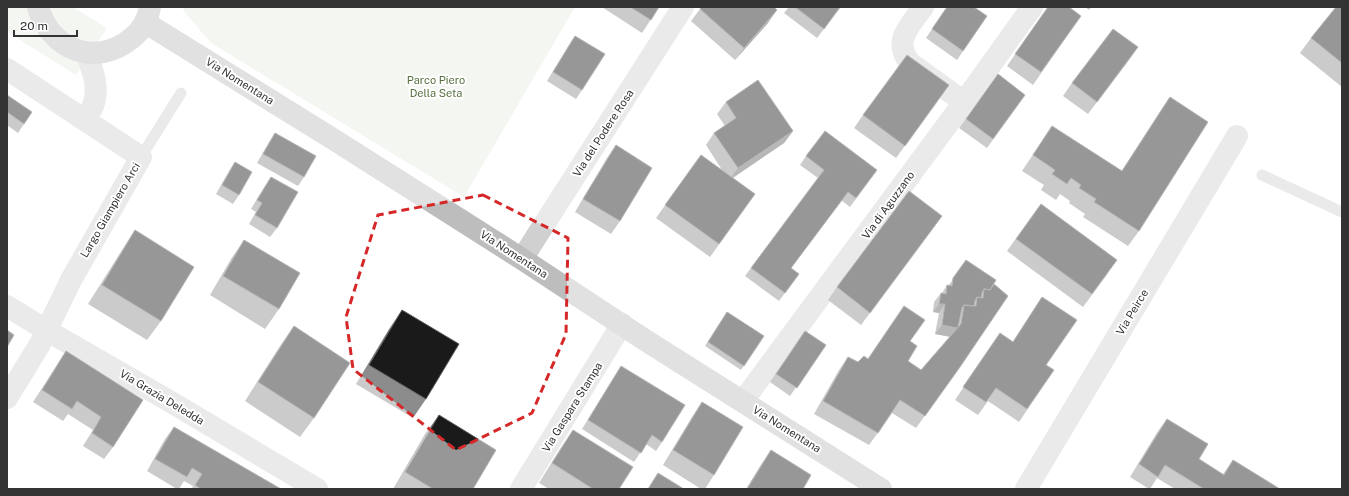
<svg xmlns="http://www.w3.org/2000/svg" width="1349" height="496" font-family="'Public Sans',sans-serif">
  <style>
    .green { fill: #e6ecdf }
    .lines { fill: none; stroke-linecap: round; stroke-linejoin: round }
    .service { stroke: #d0d0d0; stroke-width: 11 }
    .minor { stroke: #d0d0d0; stroke-width: 22 }
    .secondary { stroke: #bdbdbd; stroke-width: 22 }
    .wall { fill: #8c8c8c }
    .shaded-wall { fill: #5f5f5f }
    .building { fill: #1a1a1a; stroke: #5f5f5f }
    .marked { fill: none; stroke: #d62828; stroke-width: 3; stroke-dasharray: 8 5; stroke-linejoin: round }
    .labels { text-anchor: middle; stroke-width: 4; stroke-linejoin: round; paint-order: stroke }
    .park-label { font-size: 11px; fill: #56703f; stroke: #fff }
    .street-label { font-size: 11px; fill: #333; stroke: #fff }
  </style>
  <rect width="100%" height="100%" fill="#fff"/>
  <path class="green" d="M7,7h66l34,21 -31,47 -69,-43z
    M182,7h393l-111,190 -253,-154 -25,-29z"/>
  <g class="lines">
    <path class="service" d="M141,157l40,-64
      M1262,175l80,37"/>
    <path class="minor" d="M923,7c-13,19 -31,34 -13,56l54,39
      M7,69l134,88 -70,123 -31,64 -33,54
      M84,119c3,-4 7,-9 9,-13 7,-19 -1,-37 -7,-54
      M522,259l161,-252
      M7,306l39,24 125,72 146,87
      M743,401l221,-299 68,-95
      M521,489l101,-165
      M1026,489l211,-353"/>
    <path class="secondary" d="M38,7c12,43 58,61 94,31 10,-8 16,-19 18,-31
      M146,23l187,116 189,120 123,81 236,149"/>
  </g>
  <path class="wall" d="M602,7h57l-17,26z
    M789,7h52l-24,31 -33,-25z
    M947,7l40,9 -30,44 -31,-22z
    M1048,7l33,9 -48,69 -26,-19z
    M1085,7h6l-2,3z
    M1342,7v80l-42,-34 11,-15z
    M700,9l68,14 -33,37 -44,-39z
    M575,36l7,54 -6,9 -29,-18 22,-36z
    M1138,47l-50,67 -25,-18 9,-13z
    M998,74l27,21 -38,53 -28,-20z
    M949,85l-53,73 -42,-30 9,-13z
    M7,95l25,17 -14,21 -11,-8z
    M1170,97l-31,134 -11,15 -45,-29 2,-3 -16,-11 1,-2 -10,-7 -4,6 -15,-10 3,-5 -22,-14 30,-45 70,45 37,-58z
    M726,102l67,29 -9,12 -51,35 22,16 -45,63 -54,-39 45,-63 21,15 -16,-25 8,-12 11,-7 -8,-12z
    M275,133l29,44 -6,9 -41,-23 12,-21z
    M616,145l4,76 -9,13 -36,-22 32,-54z
    M806,156l71,14 -27,37 -9,-7 -50,68 8,6 -20,27 -34,-25 73,-98 -18,-13z
    M235,162l4,33 -6,9 -17,-10 13,-23z
    M271,177l6,51 -7,9 -21,-13 7,-12 -5,-3 14,-23z
    M1041,204l67,69 -25,34 -76,-56z
    M942,216l-81,109 -33,-25 9,-13z
    M135,230l26,91 -14,19 -59,-36 34,-54z
    M244,240l35,69 -14,20 -55,-34 21,-36z
    M966,260l26,27 -32,80 -44,61 -24,-15 -23,32 -55,-31 25,-44 9,-13 10,5 10,-3 42,-18 -2,20 13,9 29,-33 -15,-3 4,-21 -6,-1 1,-10 7,-9h1l5,-8h2z
    M402,310l24,89 -13,19 -57,-34 33,-55z
    M727,312l37,24 -23,34 -36,-24z
    M294,326l20,92 -14,19 -55,-36 35,-55z
    M805,331l21,14 -36,51 -20,-14z
    M1000,333l54,37 -35,52 -31,-21 -10,14 -23,-15z
    M66,351l77,49 -30,47 -9,12 -21,-13 10,-16 -25,-16 -5,7 -30,-19z
    M621,366l41,76 -6,9 -10,-7 -12,18 -52,-33z
    M702,402l12,73 -9,14h-4l-38,-24 29,-48z
    M439,415l34,74h-80l32,-55z
    M1167,419l32,40 24,15 10,-14 47,29h-105l-18,-11 -7,11h-1l-19,-12 28,-46z
    M174,427l107,62h-89l1,-3 -9,-5 -5,8h-2l-30,-18 18,-32z
    M573,430l46,59h-70l-10,-6 21,-34z
    M771,450l32,39h-57l16,-26z"/>
  <path class="shaded-wall" d="M777,10l-9,13 -33,37 9,-12z
    M1138,47l-9,13 -41,54 9,-12z
    M793,131l-9,12 -55,37 9,-12z
    M939,304h6l-6,9 -6,-1z
    M942,325l16,3 -6,9 -17,-3z"/>
  <path class="building" d="M630,7h29l-8,13z
    M701,7h73l3,3 -33,38 -44,-39z
    M795,7h45l-16,22z
    M947,7h27l13,9 -24,35 -31,-22z
    M1048,7h21l12,9 -40,56 -26,-18z
    M1336,7h6v56l-31,-25z
    M1113,29l25,18 -41,55 -25,-19z
    M575,36l30,18 -23,36 -29,-18z
    M907,55l42,30 -44,61 -42,-31z
    M998,74l27,21 -32,44 -27,-20z
    M758,80l35,51 -55,37 -24,-35 22,-15 -10,-16z
    M7,95l25,17 -8,12 -17,-12z
    M1170,97l38,25 -69,109 -45,-29 2,-3 -17,-11 2,-3 -10,-7 -4,6 -15,-10 3,-4 -22,-15 19,-29 70,45z
    M825,131l52,39 -21,28 -8,-6 -57,76 8,6 -14,19 -34,-25 73,-98 -18,-14z
    M275,133l41,23 -12,21 -41,-23z
    M616,145l36,23 -32,53 -37,-22z
    M701,155l54,39 -36,50 -54,-39z
    M235,162l17,10 -13,23 -17,-10z
    M271,177l27,15 -21,36 -22,-13 7,-12 -5,-3z
    M909,191l33,25 -72,97 -33,-26z
    M1041,204l76,56 -25,34 -76,-55z
    M135,230l59,37 -33,54 -59,-36z
    M244,240l56,33 -21,36 -56,-33z
    M966,260l30,20 -6,10 -6,-1 -2,4 -1,5 -4,-1 -2,4 -1,5 -10,-1 -2,3 -4,19 -1,1 -15,-3 3,-21h-6l2,-11 5,1 1,-9 5,1 1,-8z
    M994,284l14,12 -48,71 -35,49 -25,-16 -22,33 -55,-32 25,-44 10,5 6,-6 4,3 36,-53 21,14 -15,21 7,5 -9,15 13,9 40,-46 3,-19 12,1 1,-9 6,1 1,-9 6,1z
    M1042,297l35,23 -31,45 8,5 -27,39 -31,-21 -10,14 -23,-15 37,-54 13,9z
    M402,310l57,34 -33,55 -57,-34z
    M727,312l37,24 -20,30 -36,-24z
    M294,326l56,37 -36,55 -56,-36z
    M7,330l7,5 -7,12z
    M805,331l21,14 -29,43 -21,-14z
    M66,351l77,49 -30,47 -21,-14 9,-16 -24,-16 -5,8 -30,-19z
    M621,366l64,39 -23,37 -10,-7 -11,18 -53,-33z
    M702,402l41,25 -29,48 -41,-25z
    M439,415l57,35 -23,39h-40l-28,-17z
    M1167,419l41,25 -9,15 25,16 9,-15 47,29h-76l-39,-24 -7,12 -19,-13z
    M174,427l107,62h-80l-6,-4 7,-11 -10,-6 -5,9 -32,-18z
    M573,430l60,37 -14,22h-26l-41,-26z
    M771,450l40,25 -8,14h-56z
    M658,473l26,16h-36z"/>
  <path d="M0 0H1349V496H0ZM483,195l85,43 -2,96 -34,79 -76,37 -103,-81 -7,-52 32,-102z" fill="#fff" fill-opacity=".55" fill-rule="evenodd"/>
  <path class="marked" d="M483,195l85,43 -2,96 -34,79 -76,37 -103,-81 -7,-52 32,-102z"/>
  <g class="labels">
    <g class="park-label">
      <text x="436" y="84">Parco Piero<tspan x="436" dy="13">Della Seta</tspan></text>
    </g>
    <g class="street-label">
      <text transform="translate(240 81) rotate(32)" y="4">Via Nomentana</text>
      <text transform="translate(603 133) rotate(-57)" y="4">Via del Podere Rosa</text>
      <text transform="translate(888 205) rotate(-54)" y="4">Via di Aguzzano</text>
      <text transform="translate(110 210) rotate(-60)" y="4">Largo Giampiero Arci</text>
      <text transform="translate(514 254) rotate(33)" y="4">Via Nomentana</text>
      <text transform="translate(1132 312) rotate(-59)" y="4">Via Peirce</text>
      <text transform="translate(162 397) rotate(31)" y="4">Via Grazia Deledda</text>
      <text transform="translate(572 407) rotate(-58)" y="4">Via Gaspara Stampa</text>
      <text transform="translate(787 429) rotate(32)" y="4">Via Nomentana</text>
    </g>
  </g>
  <rect width="1349" height="496" fill="none" stroke="#333333" stroke-width="16"/>
  <path d="M14 30v6h63v-6" fill="none" stroke="#333333" stroke-width="2"/>
  <text x="20" y="30" font-size="12" fill="#333333" stroke="#ffffff" stroke-width="3" paint-order="stroke">20 m</text>
</svg>
